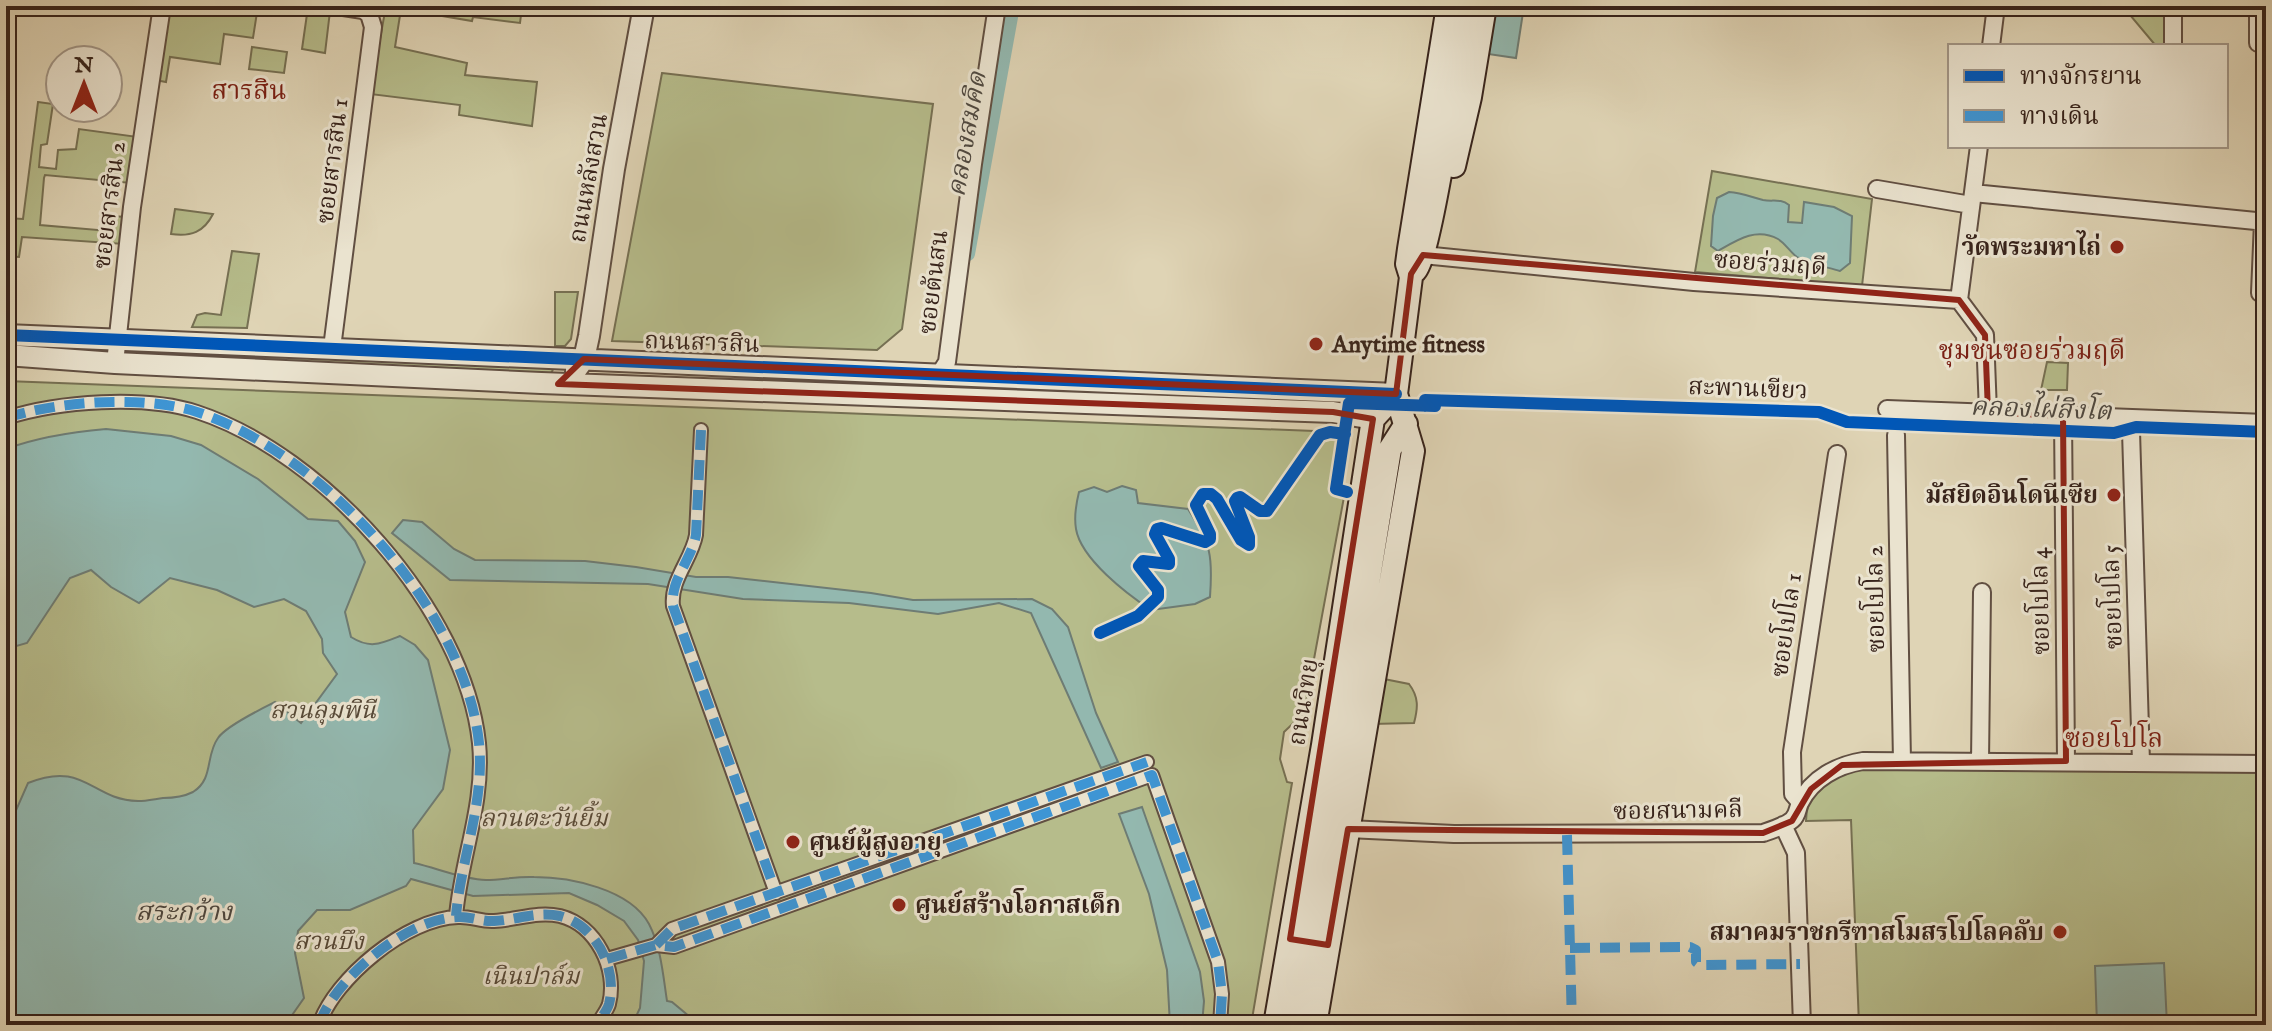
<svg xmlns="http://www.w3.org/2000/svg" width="2272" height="1031" font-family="'IM FELL English','Noto Serif Thai',serif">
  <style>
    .green { fill: #b6bc8b; stroke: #767053; stroke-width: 2 }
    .water { fill: #93b8af; stroke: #6e7c74; stroke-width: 2 }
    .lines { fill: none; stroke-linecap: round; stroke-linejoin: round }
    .stream { stroke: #6e7c74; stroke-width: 4 }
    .canal { stroke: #93b8af; stroke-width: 14 }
    .pedestrian-casing { stroke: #614f42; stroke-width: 16 }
    .minor-casing { stroke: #614f42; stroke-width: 20 }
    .tertiary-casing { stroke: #614f42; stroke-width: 24 }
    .secondary-casing { stroke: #37231b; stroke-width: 26 }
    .pedestrian { stroke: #eae3cf; stroke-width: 12 }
    .minor { stroke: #eae3cf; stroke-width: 16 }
    .tertiary { stroke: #eae3cf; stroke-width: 20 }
    .secondary { stroke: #eae3cf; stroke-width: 22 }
    .quiet { stroke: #3e95d4; stroke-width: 10; stroke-dasharray: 20 10; stroke-linecap: butt }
    .cycleway-casing { stroke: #eae3cf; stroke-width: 17 }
    .cycleway { stroke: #0057b8; stroke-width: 12 }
    .marked { fill: none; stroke: #8f2418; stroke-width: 6; stroke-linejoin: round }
    .poi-dot { fill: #8f2418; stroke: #eae3cf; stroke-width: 3 }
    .labels { text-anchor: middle; stroke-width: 6; stroke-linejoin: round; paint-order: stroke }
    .street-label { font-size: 24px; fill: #37231b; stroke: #eae3cf }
    .poi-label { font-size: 24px; font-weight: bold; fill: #37231b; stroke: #eae3cf; text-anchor: end }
    .park-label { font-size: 24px; font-style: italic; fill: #574937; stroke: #eae3cf }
    .neighbourhood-label { font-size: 26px; fill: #7a1f14; stroke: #eae3cf }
    .water-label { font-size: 26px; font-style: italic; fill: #4e4840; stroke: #eae3cf }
  </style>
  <rect width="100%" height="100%" fill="#dfd4b5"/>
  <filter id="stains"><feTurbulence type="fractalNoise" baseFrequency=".0025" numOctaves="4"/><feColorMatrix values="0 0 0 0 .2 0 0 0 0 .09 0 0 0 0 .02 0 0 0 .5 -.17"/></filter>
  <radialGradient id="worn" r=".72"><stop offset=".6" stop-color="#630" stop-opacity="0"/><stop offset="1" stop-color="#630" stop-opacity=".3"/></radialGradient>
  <path class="green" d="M167,6h44l-1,8 16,2 1,-10h31l-5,32 -29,-4 -4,30 -50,-7 -4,25 -11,-2 7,-45 5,-3 -3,-6z
    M386,6l136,1 -2,16 -47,-6 -1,4 -71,-12 -6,38 72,16 -2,12 72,7 -5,44 -73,-11 1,-10 -90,-11z
    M2132,6h37v40h-13l-26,-31z
    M308,7l22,4 -5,42 -23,-4z
    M252,47l35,5 -3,21 -35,-4z
    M662,73l271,31 -31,225 -25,21 -265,-9z
    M38,102l15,2 -6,40 -6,1 -2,22 17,2 2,-19 18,-1 3,-20 59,8 -7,46 -86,-8 -1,3 -4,47 69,6 1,-15 17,1 -3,27 -102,-7 -3,20 -13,-1v-38l17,1z
    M1712,171l160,28 -10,87 -167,-14z
    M175,209l38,5c-9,18 -22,23 -42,20z
    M232,251l27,3 -12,74 -55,-1 5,-12 8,-2 16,2z
    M555,292h23l-7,47 -6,7h-10z
    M125,349l429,18 -3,7 -424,-18z
    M2047,362l21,1 -1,27h-26z
    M6,381l1334,51 -8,59 12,6 -40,216 -20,19 -4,27 7,23 5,1 -41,242h-1245z
    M1384,679l25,5c10,13 9,24 5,39l-42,1z
    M1852,766l414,3v256h-407l-8,-205 -45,1c0,-31 22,-41 46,-55z"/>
  <path class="water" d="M1496,6h28l-8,52 -28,-4z
    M1729,192c13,1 22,5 34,8 10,2 17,-2 26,5l-1,17 14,1 2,-21 30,5 18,9 -2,47 -10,8c-13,-4 -31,-7 -43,-14 -7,-5 -12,-14 -19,-18 -22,-12 -41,1 -60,12l-7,-5 2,-30 4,-18z
    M106,429l65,7 30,9 57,34 50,40 30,2 17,20 10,21 -20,50 6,25c19,12 29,7 49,-1l15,9 13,15 22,90 -7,39 -30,41 1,33c23,5 48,16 72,17 16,0 32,-4 48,-3 36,0 96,12 115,47 12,23 14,51 18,77l5,1 18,15v8h-58l8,-17 4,-47 -6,-21 -14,-19 -27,-16 -28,-12 -96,3 -62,-17 -5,7 -56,24h-33l-19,21 -3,22 9,45 -14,20 -10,7h-274v-203l8,-7 14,-32c57,-23 63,17 110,18 8,0 17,-2 25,-3 9,0 22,-2 30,-6 21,-13 12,-36 25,-54 8,-12 43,-29 57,-36l26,21 36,-49 -14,-21 -1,-14 -16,-28 -22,-12 -30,8 -37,-17 -47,-12 -31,25 -28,-16 -20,-17 -21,8 -43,65 -21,6v-200c32,-12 66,-17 100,-20z
    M1122,486l14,4 2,13 50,6c23,36 25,46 22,88l-15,7 -44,6c-24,-16 -70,-51 -75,-81 -2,-12 0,-25 3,-37l15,-5 13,5z
    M403,520l19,2 32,27 21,11 110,1 51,6 60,10h32l143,16 42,7 119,-1 20,10 16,18 28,86 22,49 -17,6 -70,-155 -32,-10 -61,11 -89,-11 -106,-4 -95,-15 -198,-4 -58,-47z
    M1142,807l58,165 4,29 -2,24h-32l-3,-55 -18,-76 -30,-80z
    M2164,963l3,62h-70l-2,-59z"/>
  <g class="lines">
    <path class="stream" d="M1445,402l449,18
      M1910,421l149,6
      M2068,427l59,2
      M2136,430l130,4"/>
    <path class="canal" d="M968,254l45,-248"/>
    <defs>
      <path id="pedestrian" d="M6,418c53,-17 138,-23 191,-6 126,41 268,198 282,331 6,60 -18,115 -23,173
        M701,430l-5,105c-4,24 -26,45 -23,71l103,287
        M656,945l16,-16 475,-167
        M607,959l49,-14 18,2 478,-172 66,187 4,32 -2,31
        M319,1025c15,-46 88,-107 139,-108 12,-1 24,5 36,4 23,-1 43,-10 66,-5 36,9 58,53 49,88 -2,7 -9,15 -12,21"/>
      <path id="minor" d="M2173,6v40
        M2258,6v37
        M1991,46l5,-40
        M1877,189l94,16
        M1973,193l293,29
        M1423,255l271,27 265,18 20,-154
        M2260,293l3,-71
        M1959,300l26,35 3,77
        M332,348l41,-321 -4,-13 -6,-4 -26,-4
        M115,363l17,-156 30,-201
        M940,373l7,-11 26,-198 24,-158
        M1887,409l379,14
        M2063,416l3,345
        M2131,431l10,331
        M1896,435l6,326
        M1980,762l2,-170
        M1800,802l-7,-8 -1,-42 45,-298
        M1783,825l13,28 6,172
        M1348,829l106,5 309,-1c9,-3 22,-7 29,-13 6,-5 5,-11 8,-17 12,-25 38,-38 63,-42l403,3"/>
      <path id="tertiary" d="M6,335l1390,59
        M6,355l109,8 426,20 792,29 40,7
        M576,370l8,-11 5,-23 25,-167 30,-163"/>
      <path id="secondary" d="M1454,166l16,-69 15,-91
        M1415,271c16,-13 46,-229 52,-265
        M1275,1025l48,-280 50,-326 23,-25
        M1296,1025l94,-576 16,-25
        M1315,1025l98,-574 -17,-57 15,-117 -4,-13 2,-15 39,-243"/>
    </defs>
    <use href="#pedestrian" class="pedestrian-casing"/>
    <use href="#minor" class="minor-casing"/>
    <use href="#tertiary" class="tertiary-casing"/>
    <use href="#secondary" class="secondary-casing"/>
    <use href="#pedestrian" class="pedestrian"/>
    <use href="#minor" class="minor"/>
    <use href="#tertiary" class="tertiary"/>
    <use href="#secondary" class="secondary"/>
    <path class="quiet" d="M6,418c53,-17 138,-23 191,-6 126,41 268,198 282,331 6,60 -18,115 -23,173
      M701,430l-5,105c-4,24 -26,45 -23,71l103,287
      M1567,835l5,190
      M656,945l16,-16 475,-167
      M1570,948l120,-1 6,3v12l4,3 100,-1
      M607,959l49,-14 18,2 478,-172 66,187 4,32 -2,31
      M319,1025c15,-46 88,-107 139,-108 12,-1 24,5 36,4 23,-1 43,-10 66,-5 36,9 58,53 49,88 -2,7 -9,15 -12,21"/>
    <defs>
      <path id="cycleway" d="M6,335l1390,59
        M1425,406v-6l394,12 28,10 267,11 22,-6 130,5
        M1347,492l-11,-3 13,-86 86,3
        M1100,633l38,-17 20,-19v-7l-19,-24 4,-5 26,3v-5l-14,-25 2,-5 4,-1 44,14 5,-3v-5l-14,-29 7,-11h8l6,5 24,41 8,5v-8l-14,-36 2,-3 3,-1 20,14h7l53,-76 10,-3 15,2"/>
    </defs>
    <use href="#cycleway" class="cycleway-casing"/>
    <use href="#cycleway" class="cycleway"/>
  </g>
  <path class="marked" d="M1423,255l536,45 26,35 3,77 75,4 3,345 -224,4 -31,24 -19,32 -29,12 -415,-4 -20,116 -38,-6 83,-520 -40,-7 -775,-28 26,-25 812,35 15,-120z"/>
  <g class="poi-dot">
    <circle cx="2117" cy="247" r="8"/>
    <circle cx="1316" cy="344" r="8"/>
    <circle cx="2114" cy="495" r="8"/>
    <circle cx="793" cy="842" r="8"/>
    <circle cx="899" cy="905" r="8"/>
    <circle cx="2060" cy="932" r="8"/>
  </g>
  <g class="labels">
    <g class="street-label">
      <text transform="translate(332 161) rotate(-83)" y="8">ซอยสารสิน 1</text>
      <text transform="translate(588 178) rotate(-80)" y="8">ถนนหลังสวน</text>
      <text transform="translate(109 205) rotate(-83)" y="8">ซอยสารสิน 2</text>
      <text transform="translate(1770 263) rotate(4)" y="8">ซอยร่วมฤดี</text>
      <text transform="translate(933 282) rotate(-83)" y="8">ซอยต้นสน</text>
      <text transform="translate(702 342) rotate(2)" y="8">ถนนสารสิน</text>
      <text transform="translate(1748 388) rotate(2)" y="8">สะพานเขียว</text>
      <text transform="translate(2112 597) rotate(-92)" y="8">ซอยโปโล 5</text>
      <text transform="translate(1875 599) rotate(-91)" y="8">ซอยโปโล 2</text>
      <text transform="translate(2040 601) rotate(-91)" y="8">ซอยโปโล 4</text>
      <text transform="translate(1786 625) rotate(-82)" y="8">ซอยโปโล 1</text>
      <text transform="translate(1303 702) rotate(-81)" y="8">ถนนวิทยุ</text>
      <text transform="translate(1678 810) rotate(-1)" y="8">ซอยสนามคลี</text>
    </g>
    <g class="poi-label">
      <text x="2101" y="255">วัดพระมหาไถ่</text>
      <text x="1332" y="352" text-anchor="start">Anytime fitness</text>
      <text x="2098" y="503">มัสยิดอินโดนีเซีย</text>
      <text x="809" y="850" text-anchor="start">ศูนย์ผู้สูงอายุ</text>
      <text x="915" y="913" text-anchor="start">ศูนย์สร้างโอกาสเด็ก</text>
      <text x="2044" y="940">สมาคมราชกรีฑาสโมสรโปโลคลับ</text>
    </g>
    <g class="park-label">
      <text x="323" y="718">สวนลุมพินี</text>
      <text x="544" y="826">ลานตะวันยิ้ม</text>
      <text x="329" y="949">สวนบึง</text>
      <text x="531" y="984">เนินปาล์ม</text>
    </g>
    <g class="neighbourhood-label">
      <text x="249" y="99">สารสิน</text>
      <text x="2032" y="359">ชุมชนซอยร่วมฤดี</text>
      <text x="2114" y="747">ซอยโปโล</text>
    </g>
    <g class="water-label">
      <text transform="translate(966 134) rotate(-80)" y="9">คลองสมคิด</text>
      <text transform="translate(2041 408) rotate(2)" y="9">คลองไผ่สิงโต</text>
      <text x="184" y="920">สระกว้าง</text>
    </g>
  </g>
  <rect width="2272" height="1031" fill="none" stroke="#dfd4b5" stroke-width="32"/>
  <rect x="8" y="8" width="2256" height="1015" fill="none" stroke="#37231b" stroke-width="4"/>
  <rect x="16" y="16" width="2240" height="999" fill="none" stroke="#37231b" stroke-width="2"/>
  <rect x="1948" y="44" width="280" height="104" fill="#eae3cf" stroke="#a29687" stroke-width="2"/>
  <rect x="1964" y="70" width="40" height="12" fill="#0057b8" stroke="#a29687" stroke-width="2"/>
  <text x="2020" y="84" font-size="24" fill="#37231b">ทางจักรยาน</text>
  <rect x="1964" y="110" width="40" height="12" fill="#3e95d4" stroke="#a29687" stroke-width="2"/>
  <text x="2020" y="124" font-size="24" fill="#37231b">ทางเดิน</text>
  <g transform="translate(84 84)"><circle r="38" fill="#eae3cf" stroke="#a29687" stroke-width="2"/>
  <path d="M0-6L14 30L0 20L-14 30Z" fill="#8f2418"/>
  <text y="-12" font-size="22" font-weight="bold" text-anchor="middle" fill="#37231b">N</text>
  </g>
  <rect width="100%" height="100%" filter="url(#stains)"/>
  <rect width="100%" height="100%" fill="url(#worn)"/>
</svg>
